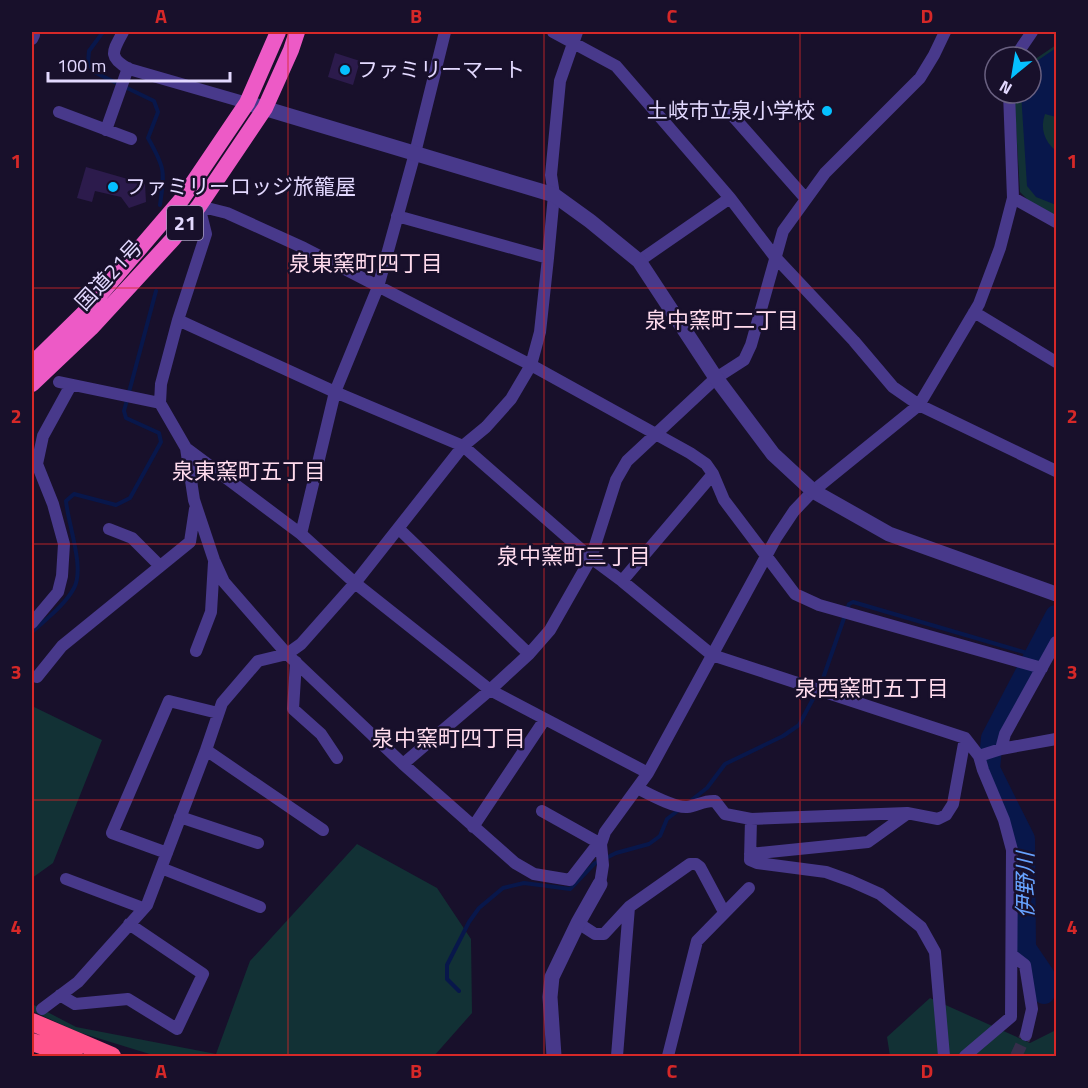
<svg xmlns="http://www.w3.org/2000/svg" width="1088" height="1088" font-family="'Titillium Web','Noto Sans JP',sans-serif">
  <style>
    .green { fill: #123135 }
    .water { fill: #08174b }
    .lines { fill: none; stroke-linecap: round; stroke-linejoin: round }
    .stream { stroke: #08174b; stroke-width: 4 }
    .river { stroke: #08174b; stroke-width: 22 }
    .building { fill: #2c1b4c }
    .minor-tunnel { stroke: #362e4b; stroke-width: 12; stroke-dasharray: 12 6; stroke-linecap: butt }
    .minor { stroke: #48398b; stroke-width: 12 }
    .tertiary { stroke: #48398b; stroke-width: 15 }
    .trunk { stroke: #ed5ac6; stroke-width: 16 }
    .motorway { stroke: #ff548c; stroke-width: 18 }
    .grid { fill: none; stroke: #d62828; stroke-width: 1.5; stroke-opacity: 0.55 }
    .poi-dot { fill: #05c0ff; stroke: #18102b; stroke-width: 2 }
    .labels { text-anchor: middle; stroke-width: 5; stroke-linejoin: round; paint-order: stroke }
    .shield { fill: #18102b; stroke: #a69dbf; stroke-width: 1.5 }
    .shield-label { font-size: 20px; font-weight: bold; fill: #e3d9ff }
    .poi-label { font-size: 21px; fill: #e3d9ff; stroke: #18102b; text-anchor: start }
    .street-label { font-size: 21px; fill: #e3d9ff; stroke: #18102b }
    .neighbourhood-label { font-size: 22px; fill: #ffdbed; stroke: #18102b }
    .water-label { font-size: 22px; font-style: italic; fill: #67a2ff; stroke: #18102b }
    .neatline { fill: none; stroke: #d62828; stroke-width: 2 }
    .grid-label { font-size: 20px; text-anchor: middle; font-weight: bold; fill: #d62828 }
  </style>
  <rect width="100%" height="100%" fill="#18102b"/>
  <path class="green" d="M1056,45v173l-24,-14 -12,-12 -6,-99h17v-31z
    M32,706l70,34 -49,123 -21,15z
    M357,844l80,44 34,51 1,74 -38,43h-278l-78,-24 -46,-21v-7l44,23 140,27 34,-93z
    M930,998l100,45 26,-13v26h-166l-3,-19z"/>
  <path class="water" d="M1056,48v69l-11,-3c-5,14 -1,27 11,37v54l-20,-8 -9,-11 -6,-93h10v-28z"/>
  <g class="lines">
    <path class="stream" d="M103,32l-14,19 -1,11 6,10 60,29 4,11 -10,26c17,30 17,33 12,67
      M32,632c14,-13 33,-27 42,-44 11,-20 -6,-64 -8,-87l8,-7 42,11 14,-7 31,-56 -2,-9 -33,-15 -2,-7 32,-120
      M689,802l18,-14 18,-24 58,-28 16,-11 22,-41 28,-80 4,-2 181,53
      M606,858l10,-5 33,-9 11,-8 7,-17 13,-10
      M459,991l-12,-12v-14l22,-43 10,-14 24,-20 21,-5 46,6 24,-25 5,-3"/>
    <path class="river" d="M1044,993v-17l-19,-28 -1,-109 -35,-70 3,-31 64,-122"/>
  </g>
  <path class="building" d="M335,53l25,8 -7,24 -25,-8z
    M86,167l59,17 1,18 -17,6 -8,-11 -26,-6 -3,11 -15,-4z"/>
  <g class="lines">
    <path class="minor-tunnel" d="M1016,1056l10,-21"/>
    <path class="minor" d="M123,32c-10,19 -16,25 6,37l118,34
      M553,32l63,34 114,132 45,59 79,84 39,46 26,18 137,66
      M32,34l2,1 -2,4
      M1015,57l17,-25
      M59,112l72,27
      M731,114l75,85
      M106,130l22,-62
      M1013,198l43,24
      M397,216l151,42
      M639,261l91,-63
      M974,312l82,50
      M178,320l157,72 128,54 128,112 31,23 90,74 253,83 14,18 4,14 21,50 8,30 -1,167 -46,39
      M59,382l101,21
      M186,448l8,52 20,60 10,22 63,72 116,110 112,99 19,11 36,6 24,-31 7,-5
      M109,529l23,9 28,28
      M399,529l130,125
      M301,534l34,-142 43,-105 37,-134 30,-121
      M622,581l91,-107
      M32,623l26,-31 4,-16 2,-32 -11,-40 -16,-40 6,-28 28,-51
      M196,651l15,-39 3,-50
      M296,662l-3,47 28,25 16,24
      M37,677l25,-31 128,-104 5,-33
      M1001,749l4,-15 51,-92
      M206,750l117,80
      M979,756l22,-7 55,-10
      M403,764l87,-74 39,-36 21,-24 41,-72 25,-78 11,-19 89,-83 28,-18 7,-15 32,-114 42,-58 95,-95 14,-23 11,-23
      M648,773l-158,-83 -135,-107 -54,-49 -115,-86 -26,-45 1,-19 17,-64 28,-86 -7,-28 28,7 77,35 227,117 159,88 16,11 7,10 11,26 71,94 24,11 223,63
      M637,788c12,6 37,20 50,19 10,-1 17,-7 28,-6l10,13 26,5 156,-6 31,6 8,-4 7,-11 12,-66
      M542,811l59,33
      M180,817l78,26
      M751,819l-1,41 7,3 69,9 25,9 29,13 41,33 14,25 9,104
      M473,827l72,-108
      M167,853l-55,-20 57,-132 49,12
      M750,854l118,-12 39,-28
      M161,868l99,39
      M66,879l77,29
      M600,884l3,-19 -2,-21 4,-12 43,-59 128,-235 18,-27 19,-20 106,-86 60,-101 21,-56 13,-50 -4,-105
      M578,923l17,11h9l25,-27 61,-43h6l4,3 24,45
      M1012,955l13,10 7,44 -6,26
      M60,995l15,9 53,-5 49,30 26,-55 -74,-50
      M42,1009l36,-27 69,-77 59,-155 16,-47 36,-42 29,-7 14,-10 54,-61 108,-137 23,-19 25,-28 20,-34 9,-33 8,-74 6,-63 -3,-20 9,-94 17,-49
      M617,1056l12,-149
      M668,1056l29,-115 52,-53"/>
    <path class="tertiary" d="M247,103l307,92 36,26 49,40 77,117 57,76 40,37 76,43 167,60
      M554,1056l-4,-59 2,-20 26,-54 22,-39"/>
    <path class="trunk" d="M32,364l53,-52 97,-113 65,-96 31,-71
      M32,384l59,-56 82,-89 26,-33 66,-98 26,-58 6,-18"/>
    <path class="motorway" d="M32,1022l80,34
      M32,1042l42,14"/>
  </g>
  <path class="grid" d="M288,32v1024M544,32v1024M800,32v1024M32,288h1024M32,544h1024M32,800h1024"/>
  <g class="poi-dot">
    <circle cx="345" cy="70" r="6"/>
    <circle cx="827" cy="111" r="6"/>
    <circle cx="113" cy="187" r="6"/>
  </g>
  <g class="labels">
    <rect class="shield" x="167" y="206" width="36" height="34" rx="4.5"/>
    <g class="shield-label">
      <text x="185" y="230">21</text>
    </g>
    <g class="poi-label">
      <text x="357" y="77">ファミリーマート</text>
      <text x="815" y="118" text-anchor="end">土岐市立泉小学校</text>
      <text x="125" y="194">ファミリーロッジ旅籠屋</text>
    </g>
    <g class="street-label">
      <text transform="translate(109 275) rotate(-47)" y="7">国道21号</text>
    </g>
    <g class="neighbourhood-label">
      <text x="366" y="271">泉東窯町四丁目</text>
      <text x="722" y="328">泉中窯町二丁目</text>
      <text x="249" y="479">泉東窯町五丁目</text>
      <text x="574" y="564">泉中窯町三丁目</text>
      <text x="872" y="696">泉西窯町五丁目</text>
      <text x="449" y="746">泉中窯町四丁目</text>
    </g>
    <g class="water-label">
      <text transform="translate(1025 885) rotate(-90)" y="8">伊野川</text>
    </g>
  </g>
  <rect width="1088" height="1088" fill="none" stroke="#18102b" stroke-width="66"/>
  <g transform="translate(1013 75) rotate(210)"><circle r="28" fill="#18102b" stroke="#696080" stroke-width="1.5"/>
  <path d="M0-4.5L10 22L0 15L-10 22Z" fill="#05c0ff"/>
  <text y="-9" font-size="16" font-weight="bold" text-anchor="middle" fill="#e3d9ff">N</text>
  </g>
  <path d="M48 72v9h182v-9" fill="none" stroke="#e3d9ff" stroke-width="3"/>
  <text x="57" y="72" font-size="18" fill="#e3d9ff" stroke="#18102b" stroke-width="4.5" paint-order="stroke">100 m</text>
  <rect x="33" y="33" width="1022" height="1022" class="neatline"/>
  <g class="grid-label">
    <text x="161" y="23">A</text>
    <text x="416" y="23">B</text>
    <text x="672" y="23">C</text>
    <text x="927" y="23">D</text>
    <text x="16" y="168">1</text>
    <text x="1072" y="168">1</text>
    <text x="16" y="423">2</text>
    <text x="1072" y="423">2</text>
    <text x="16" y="679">3</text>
    <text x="1072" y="679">3</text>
    <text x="16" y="934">4</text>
    <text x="1072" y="934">4</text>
    <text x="161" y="1078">A</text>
    <text x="416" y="1078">B</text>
    <text x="672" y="1078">C</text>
    <text x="927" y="1078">D</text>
  </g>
</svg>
